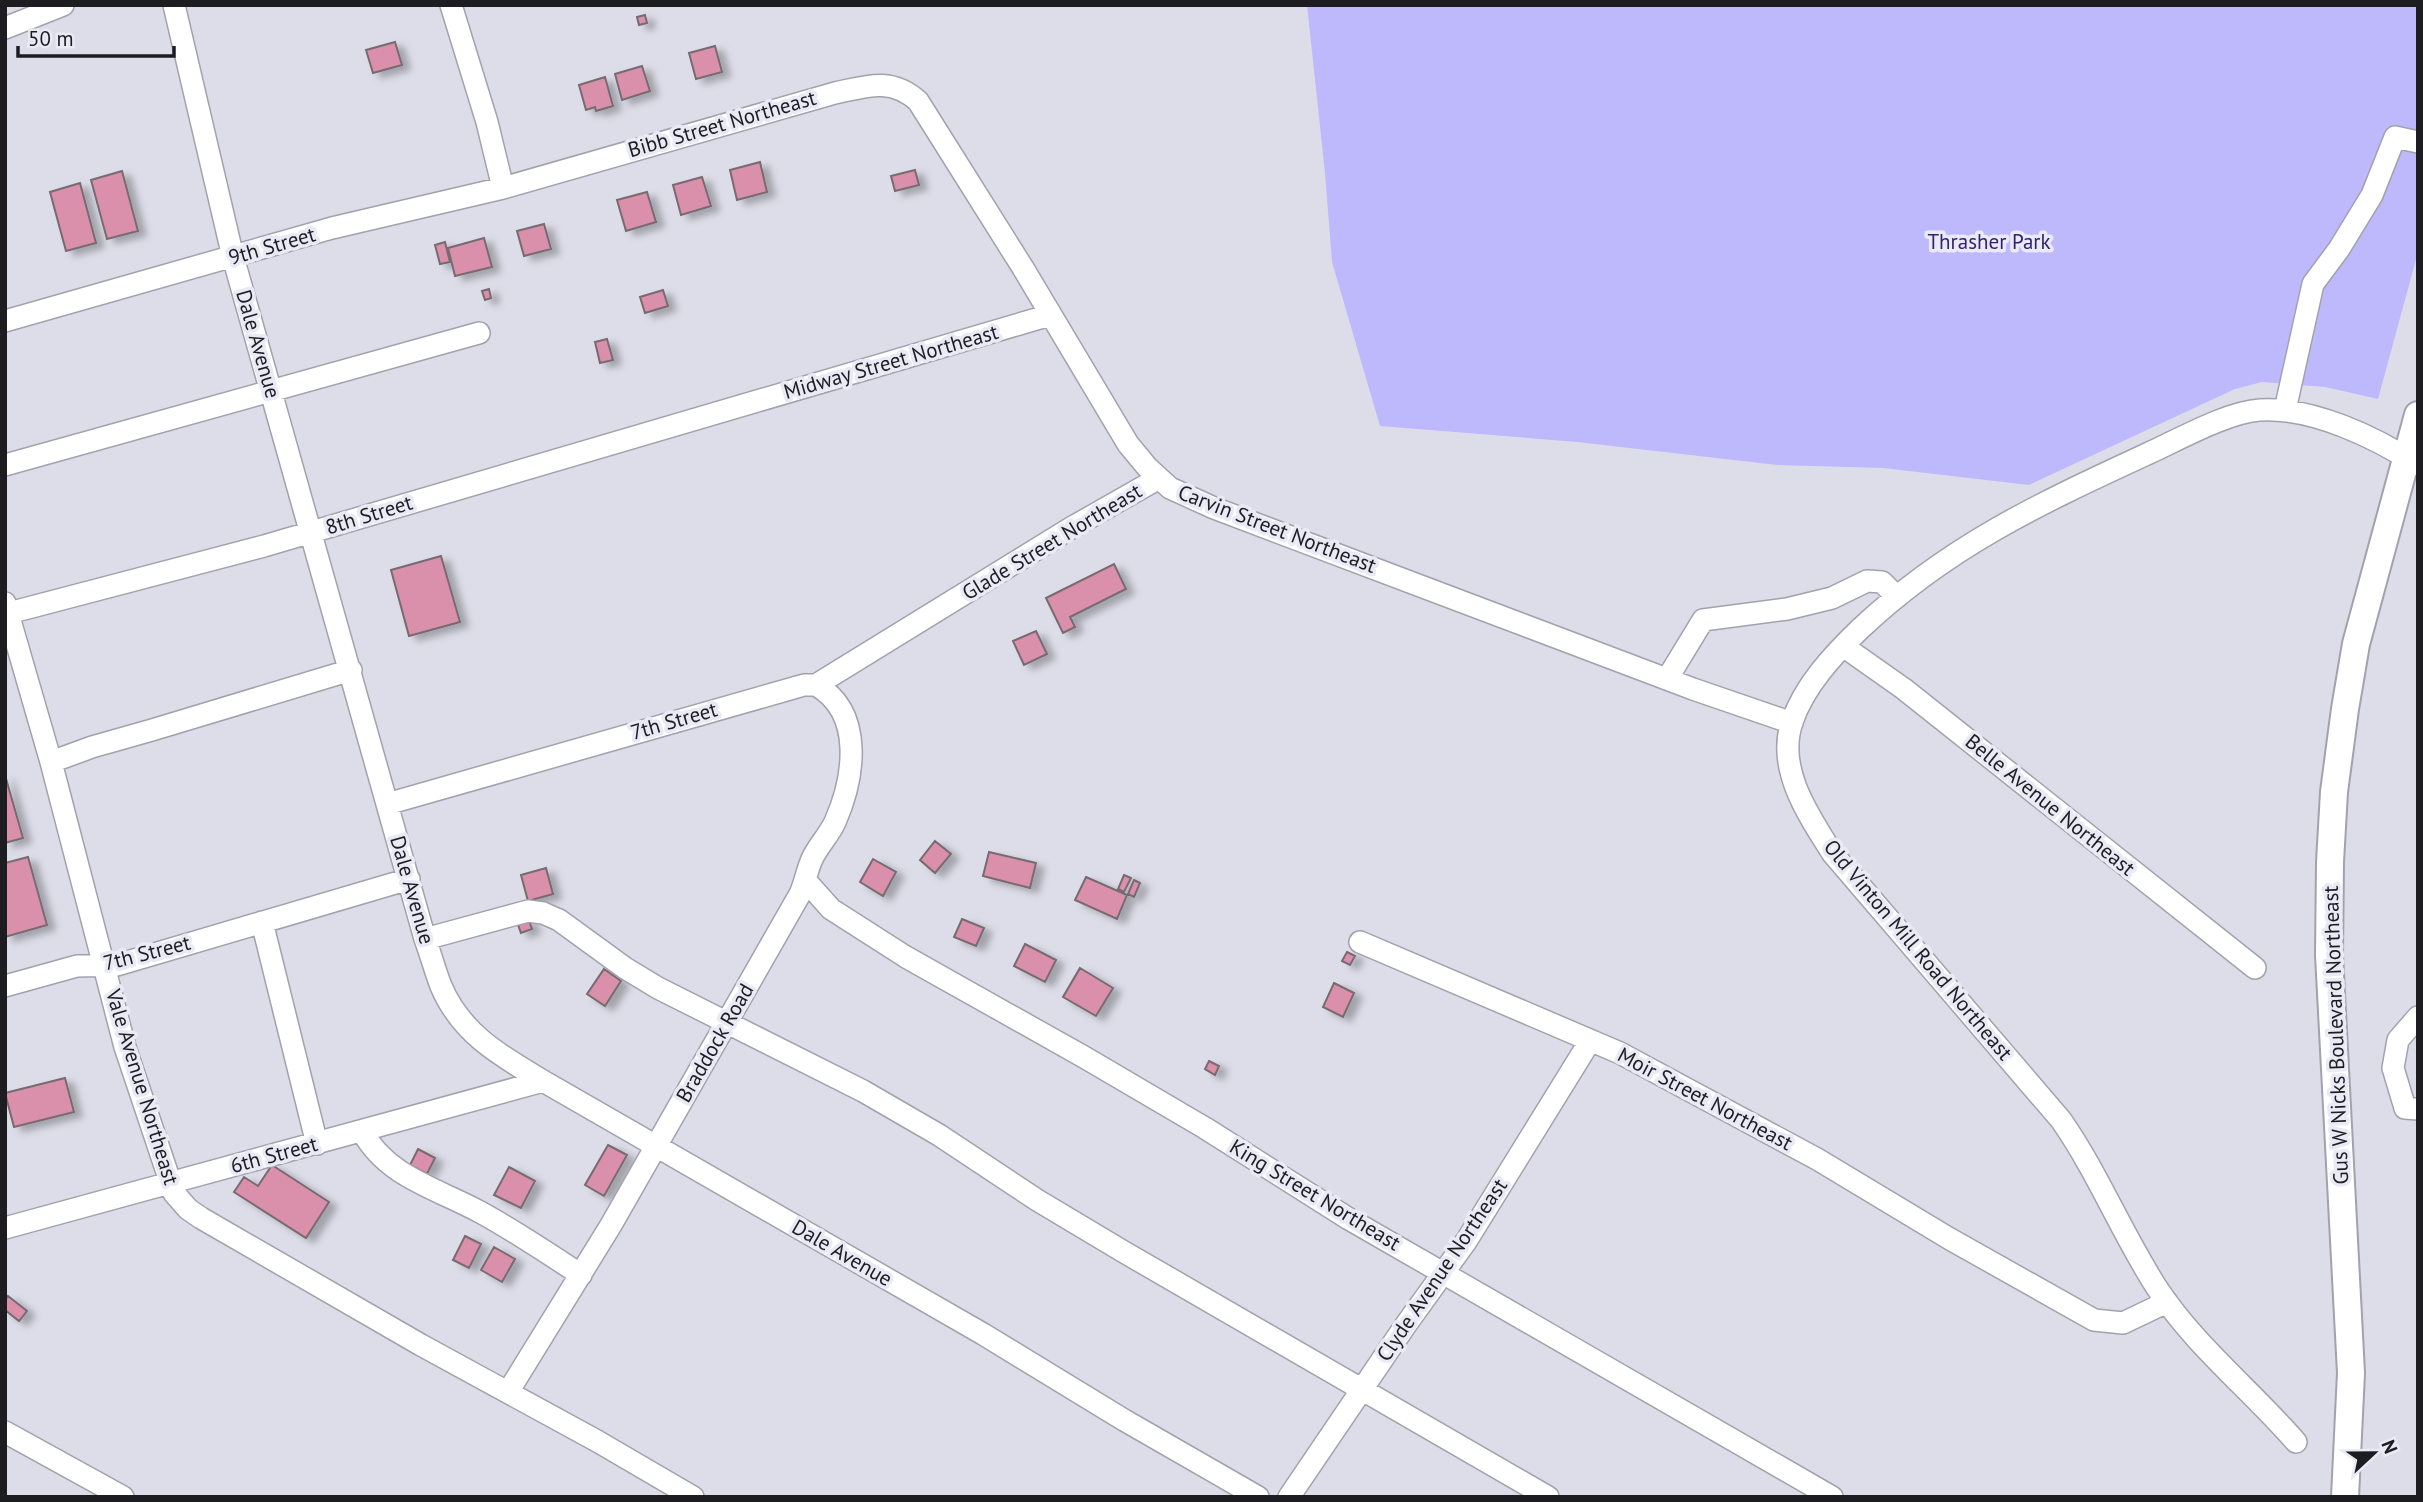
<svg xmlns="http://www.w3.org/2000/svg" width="2423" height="1502" font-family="'PT Sans',sans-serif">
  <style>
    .green { fill: #beb9fd }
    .building { fill: #da8faa; stroke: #776b6f; stroke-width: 2; filter: url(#shadow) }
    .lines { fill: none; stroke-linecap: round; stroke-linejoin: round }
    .minor-casing { stroke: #a2a1ad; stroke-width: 24 }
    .major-casing { stroke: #a2a1ad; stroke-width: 30 }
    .minor { stroke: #fff; stroke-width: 21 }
    .major { stroke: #fff; stroke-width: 26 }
    .labels { text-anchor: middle; stroke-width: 7; stroke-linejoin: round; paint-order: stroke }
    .street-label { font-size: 21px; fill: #1d1d21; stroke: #eaeaf6 }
    .park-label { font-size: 21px; fill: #342271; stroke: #eaeaf6 }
  </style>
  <defs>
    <filter id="shadow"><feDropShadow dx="8" dy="4.5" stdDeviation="3.5" flood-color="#0004"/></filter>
  </defs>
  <rect width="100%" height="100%" fill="#dddde9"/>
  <path class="green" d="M1307,5h1111v247l-40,147 -53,-12 -63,-5 -27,7 -206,96 -146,-17 -106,-3 -200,-23 -197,-16 -48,-164 -7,-89z"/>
  <path class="building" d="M645,15l2,8 -8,2 -2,-8z
    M395,42l7,23 -29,8 -7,-23z
    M715,46l7,26 -26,7 -7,-26z
    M642,66l8,25 -28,9 -7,-26z
    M605,77l8,29 -17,5 -1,-4 -9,3 -7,-25z
    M760,162l7,30 -30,8 -7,-30z
    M915,170l4,15 -24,6 -4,-15z
    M122,171l16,60 -31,8 -16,-59z
    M702,177l9,29 -30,9 -8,-30z
    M80,183l16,60 -30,8 -16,-59z
    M647,192l9,30 -30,9 -9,-31z
    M544,224l7,25 -27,7 -7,-25z
    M484,238l8,29 -37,9 -7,-28z
    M445,242l5,20 -10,2 -5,-19z
    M489,289l2,9 -6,2 -3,-9z
    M663,290l5,16 -23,7 -5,-16z
    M607,339l6,21 -13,3 -5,-21z
    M441,556l19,66 -51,14 -18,-66z
    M1114,564l12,25 -56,28 5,10 -12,6 -17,-35z
    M1036,631l11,23 -23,11 -11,-24z
    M5,775l18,63 -18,5z
    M935,841l16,13 -16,19 -15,-13z
    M989,852l47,11 -6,25 -47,-12z
    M28,857l19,68 -42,12v-74z
    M873,859l23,13 -13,24 -23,-14z
    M546,868l7,26 -25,7 -7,-26z
    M1124,875l7,3 -7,14 -6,-3z
    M1086,877l41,18 -10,24 -42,-19z
    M1134,880l6,3 -6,14 -6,-3z
    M528,918l4,11 -11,4 -4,-11z
    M962,919l22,9 -8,18 -22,-9z
    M1025,944l31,16 -11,22 -31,-16z
    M1347,952l8,4 -5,9 -8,-4z
    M1080,968l33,20 -17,28 -33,-19z
    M604,969l17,12 -16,25 -18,-12z
    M1334,983l20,10 -11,24 -20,-10z
    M1209,1061l10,5 -4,9 -10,-6z
    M65,1078l9,34 -60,15 -9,-34z
    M608,1145l19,10 -23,41 -19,-11z
    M418,1149l17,9 -8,16 -17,-9z
    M272,1165l57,37 -23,36 -72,-46 10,-15 14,9z
    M509,1167l26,14 -14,27 -27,-13z
    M465,1236l16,8 -12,24 -16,-8z
    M494,1247l21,12 -13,23 -21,-12z
    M8,1296l19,15 -8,10 -14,-11v-10z"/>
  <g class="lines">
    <defs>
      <path id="minor" d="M174,5l59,252 192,682c6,16 10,32 16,47 20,48 60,70 102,95l440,253 141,86 134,77
        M451,5l36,117 16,66
        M5,28l58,-23
        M5,321l327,-93 171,-40 332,-95c32,-7 56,-16 83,8l105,167 105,176 19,23 23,21 44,20 479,181 99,34
        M2285,410l28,-126 26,-35 33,-54 23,-58 23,5
        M5,465l474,-132
        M5,603l46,159 74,285 49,146 14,16 13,9 220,127 176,96 96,56
        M5,614l259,-68 786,-231
        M1843,646l61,43 351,279
        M1667,679l36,-59 84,-11 45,-11 35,-17 15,1 15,15
        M51,762l41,-15 60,-17 199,-60
        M387,804l417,-119h12l255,-157 88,-50
        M806,881l25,28 75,48 178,100 121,71 144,91 483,278
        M262,922l55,222
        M425,939l103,-28 15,2 16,7 66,48 33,20 205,103 76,44 98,65 87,52 424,245
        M1360,942l260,111 197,106 133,80 144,81 29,3 44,-21
        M5,986l72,-20 40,-1 292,-86
        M2418,1017l-20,23 -5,28 12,40 13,1
        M362,1131c25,46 74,57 118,81 35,19 68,41 101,63
        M5,1228l538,-147
        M508,1392l103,-167 189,-331c5,-11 7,-24 12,-35 6,-13 17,-24 23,-37 19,-43 30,-109 -19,-137
        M5,1432l118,65
        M2296,1442c-45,-52 -101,-96 -139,-154 -35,-54 -59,-115 -96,-168l-228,-266c-24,-38 -57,-85 -41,-132 12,-36 41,-67 68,-93 88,-83 179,-125 287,-175 31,-14 80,-42 113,-44 52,-3 115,27 158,55
        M1289,1497l116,-171 62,-86 123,-199"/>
      <path id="major" d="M2345,1497l6,-124 -22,-418 1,-93 4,-70 11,-83 11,-65 62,-229"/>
    </defs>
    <use href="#minor" class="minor-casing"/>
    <use href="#major" class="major-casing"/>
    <use href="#minor" class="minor"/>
    <use href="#major" class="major"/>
  </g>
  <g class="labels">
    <g class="street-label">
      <text transform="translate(722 124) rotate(-16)" y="7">Bibb Street Northeast</text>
      <text transform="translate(272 246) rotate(-16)" y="7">9th Street</text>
      <text transform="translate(258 344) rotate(74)" y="7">Dale Avenue</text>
      <text transform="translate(891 362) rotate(-16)" y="7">Midway Street Northeast</text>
      <text transform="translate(369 515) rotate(-17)" y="7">8th Street</text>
      <text transform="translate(1277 529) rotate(21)" y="7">Carvin Street Northeast</text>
      <text transform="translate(1052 542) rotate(-31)" y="7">Glade Street Northeast</text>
      <text transform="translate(674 721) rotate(-16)" y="7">7th Street</text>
      <text transform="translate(2050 805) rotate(39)" y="7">Belle Avenue Northeast</text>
      <text transform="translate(412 890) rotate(74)" y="7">Dale Avenue</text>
      <text transform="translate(1918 950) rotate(50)" y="7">Old Vinton Mill Road Northeast</text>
      <text transform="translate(147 953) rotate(-14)" y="7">7th Street</text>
      <text transform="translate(2336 1035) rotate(-92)" y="7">Gus W Nicks Boulevard Northeast</text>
      <text transform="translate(715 1043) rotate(-60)" y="7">Braddock Road</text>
      <text transform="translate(142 1087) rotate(73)" y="7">Vale Avenue Northeast</text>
      <text transform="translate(1705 1099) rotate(28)" y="7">Moir Street Northeast</text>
      <text transform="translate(274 1155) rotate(-15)" y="7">6th Street</text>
      <text transform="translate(1315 1195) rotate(31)" y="7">King Street Northeast</text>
      <text transform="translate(842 1253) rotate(30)" y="7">Dale Avenue</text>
      <text transform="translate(1442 1270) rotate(-56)" y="7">Clyde Avenue Northeast</text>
    </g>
    <g class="park-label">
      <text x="1989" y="249">Thrasher Park</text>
    </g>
  </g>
  <rect width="2423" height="1502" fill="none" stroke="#1d1d21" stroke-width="14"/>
  <g transform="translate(2374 1453) rotate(68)" stroke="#eaeaf6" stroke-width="5" paint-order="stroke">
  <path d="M0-5L12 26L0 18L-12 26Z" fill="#1d1d21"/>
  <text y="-10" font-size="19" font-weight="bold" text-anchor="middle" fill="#1d1d21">N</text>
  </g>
  <path d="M18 46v10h156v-10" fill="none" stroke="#1d1d21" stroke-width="3.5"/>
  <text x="28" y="46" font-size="21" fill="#1d1d21" stroke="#eaeaf6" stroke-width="5" paint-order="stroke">50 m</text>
</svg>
